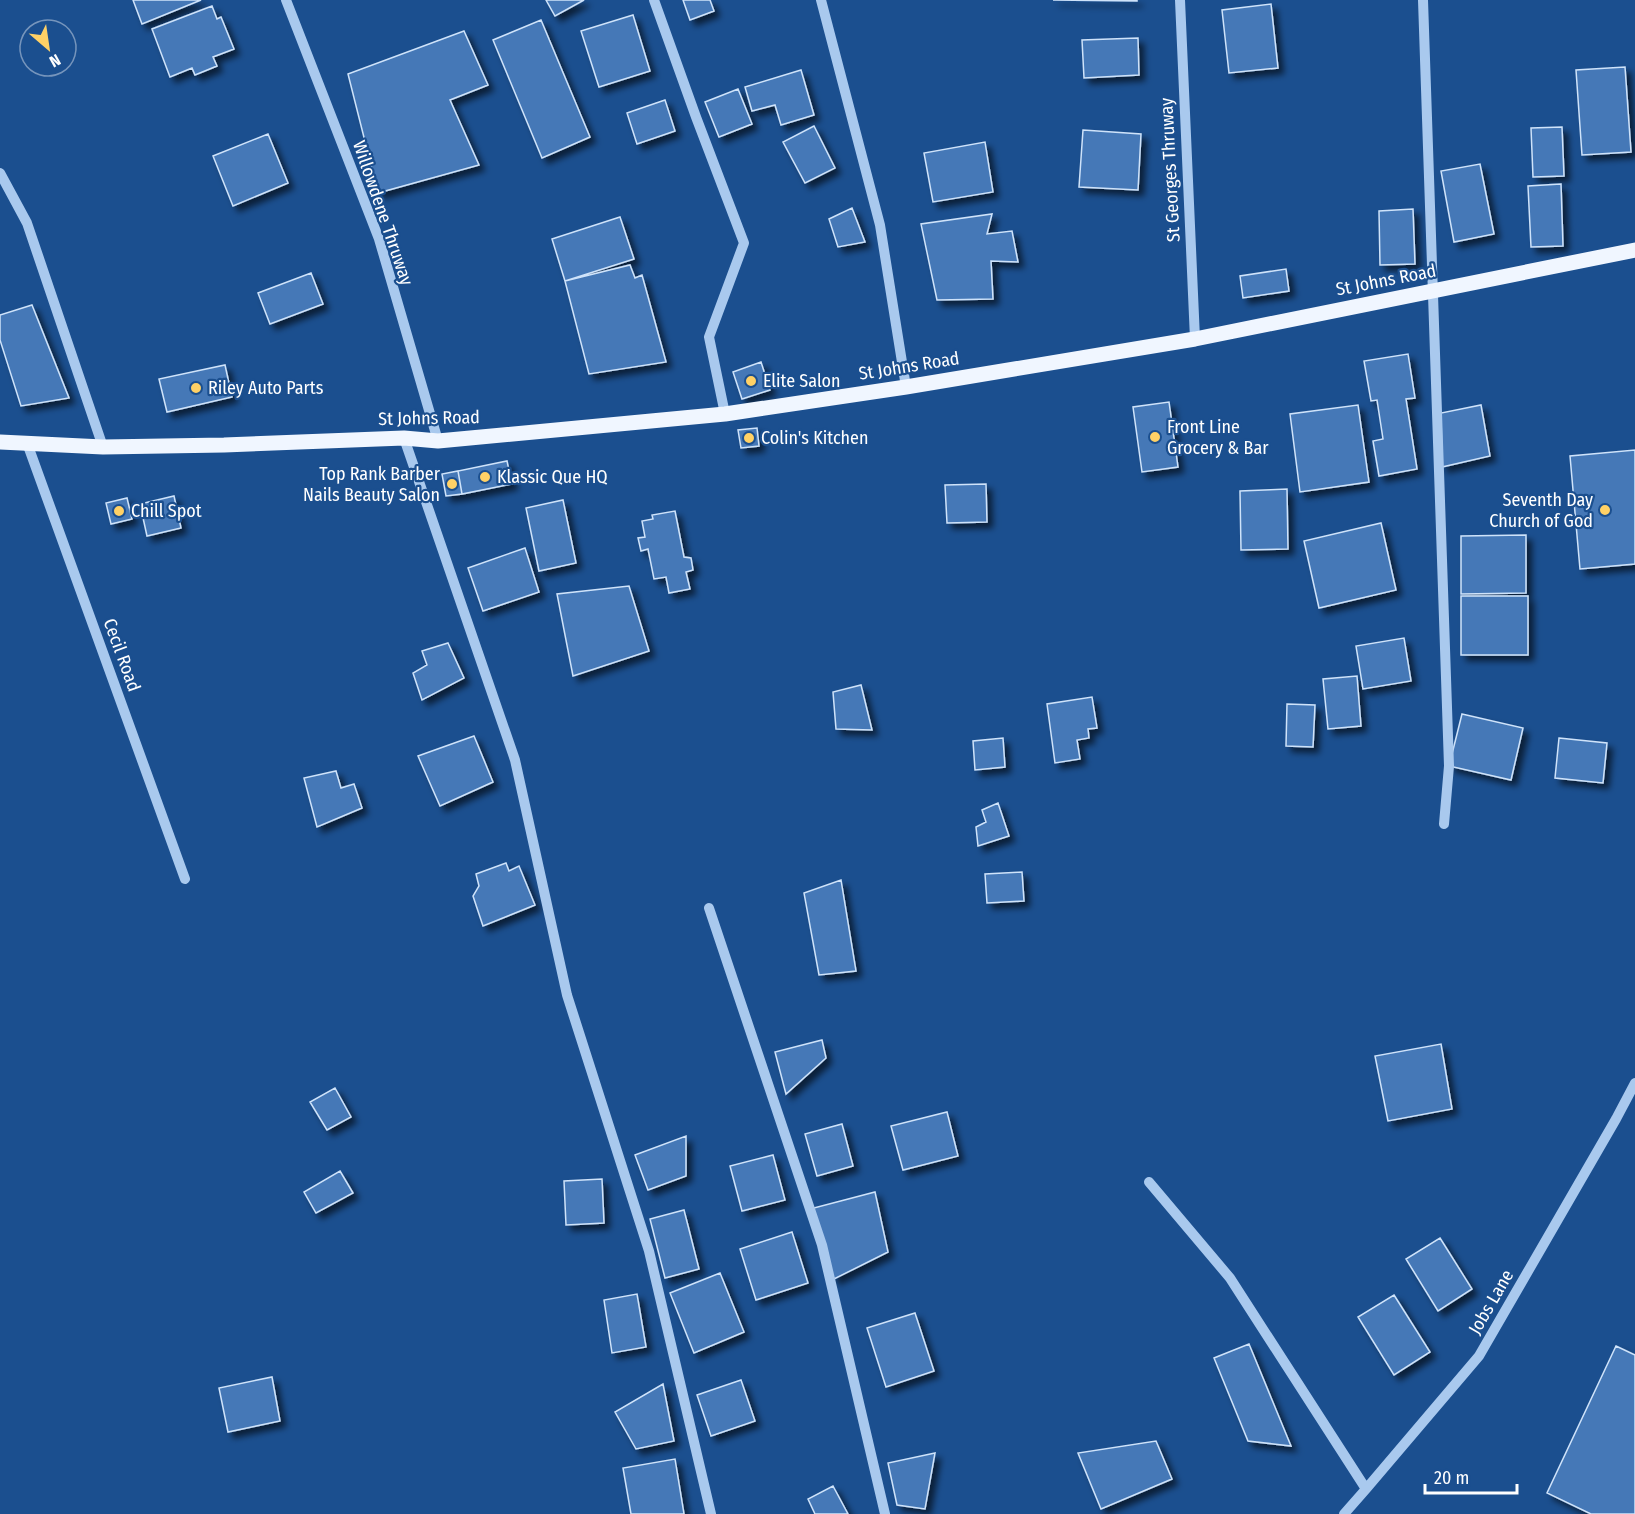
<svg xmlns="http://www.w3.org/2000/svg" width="1635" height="1514" font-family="'Fira Sans Condensed',sans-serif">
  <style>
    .building { fill: #4478b7; stroke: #cfe3fa; stroke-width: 1.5; filter: url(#shadow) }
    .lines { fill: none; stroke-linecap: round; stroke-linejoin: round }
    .minor { stroke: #a9c9ee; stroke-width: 10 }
    .major { stroke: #f0f6ff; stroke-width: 15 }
    .poi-dot { fill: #ffd166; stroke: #1b4f8f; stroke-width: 2 }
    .labels { text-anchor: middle; stroke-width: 4.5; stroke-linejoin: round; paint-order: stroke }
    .street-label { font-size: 18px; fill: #fff; stroke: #1b4f8f }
    .poi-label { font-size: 18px; fill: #fff; stroke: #1b4f8f; text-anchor: start }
  </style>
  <defs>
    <filter id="shadow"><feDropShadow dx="5.5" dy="5.5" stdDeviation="3" flood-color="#0009"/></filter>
  </defs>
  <rect width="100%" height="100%" fill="#1b4f8f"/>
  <path class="building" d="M133,0h68l-59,24z
    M546,0h38l-29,16z
    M683,0h27l4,11 -24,9z
    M1053,0h84v1z
    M1271,4l7,64 -49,5 -7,-63z
    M212,6l5,13 4,-2 13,32 -21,8 4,9 -22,9 -3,-7 -22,9 -18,-48z
    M633,15l17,56 -51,16 -18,-56z
    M541,20l49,117 -48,21 -49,-118z
    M464,31l24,54 -38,15 29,65 -101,28 -30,-119z
    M1138,38l1,37 -55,3 -2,-38z
    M1625,67l6,85 -49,3 -6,-85z
    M801,70l13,45 -33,10 -6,-20 -23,6 -7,-24z
    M738,89l14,35 -33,13 -14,-35z
    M665,100l10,31 -38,13 -10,-31z
    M814,126l21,42 -30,15 -22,-41z
    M1562,127l2,49 -31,1 -2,-49z
    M1083,130l58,4 -3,56 -59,-3z
    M268,134l20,49 -55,23 -20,-50z
    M985,142l8,50 -60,10 -9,-49z
    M1480,164l14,70 -40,8 -13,-71z
    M1561,184l2,62 -32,1 -3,-61z
    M852,208l13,34 -27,5 -9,-28z
    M1413,209l2,55 -35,1 -1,-54z
    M992,214l-5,20 25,-3 6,31 -27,-1 2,38 -56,1 -16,-76z
    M620,217l14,42 -69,22 -13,-42z
    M630,265l5,13 7,-3 24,87 -77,12 -24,-93z
    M1286,269l3,22 -46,7 -3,-22z
    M311,273l12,31 -53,20 -12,-31z
    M32,305l37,93 -48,8 -21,-66v-25z
    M1408,354l7,44 -9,1 11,70 -38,7 -6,-35 10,-2 -6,-39 -6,1 -7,-40z
    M761,362l9,28 -28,9 -9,-27z
    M225,365l7,32 -65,15 -8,-33z
    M1169,402l9,65 -36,5 -9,-65z
    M1358,405l11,77 -69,10 -10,-78z
    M1481,405l9,51 -48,11 -1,-54z
    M757,428l2,18 -18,2 -3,-18z
    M1635,450v114l-55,5 -10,-113z
    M507,461l5,23 -50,10 -4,-23z
    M458,471l4,23 -16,2 -4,-22z
    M986,484l1,38 -40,1 -2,-38z
    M1287,489l1,60 -47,1 -1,-59z
    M174,496l7,32 -34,8 -7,-32z
    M127,498l5,21 -21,5 -5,-21z
    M563,500l13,63 -37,8 -13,-63z
    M675,511l9,46 7,1 2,12 -7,2 4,17 -21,4 -3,-16 -12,2 -6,-30 -7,2 -3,-13 7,-1 -3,-16 11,-2 -1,-4z
    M1381,523l15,67 -77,18 -15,-67z
    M1526,535v58l-65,1v-58z
    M525,548l14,44 -56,19 -15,-43z
    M629,586l20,65 -76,25 -16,-82z
    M1461,596h67v59h-67z
    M1404,638l7,43 -48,8 -7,-43z
    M448,643l16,35 -42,22 -9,-27 14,-8 -5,-14z
    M1357,676l4,50 -33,3 -5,-50z
    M861,685l11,45 -36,-1 -3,-37z
    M1092,697l5,31 -9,1 1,9 -12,2 3,19 -25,4 -8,-59z
    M1287,704l28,1 -2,42 -27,-1z
    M1462,714l61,14 -12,52 -62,-14z
    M474,736l19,46 -53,24 -22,-50z
    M1003,738l2,29 -30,3 -2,-29z
    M1559,738l48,5 -4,40 -48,-5z
    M336,771l5,17 13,-4 8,24 -45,19 -13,-49z
    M998,803l11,33 -31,10 -2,-19 10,-5 -4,-12z
    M506,863l3,8 10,-5 16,39 -52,21 -10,-30 6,-10 -3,-12z
    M1022,872l2,29 -37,2 -2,-29z
    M841,880l15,91 -37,4 -15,-82z
    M822,1040l4,18 -40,36 -11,-42z
    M1441,1044l11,65 -64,12 -13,-65z
    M335,1088l16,29 -24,13 -17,-28z
    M947,1112l11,44 -55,14 -12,-44z
    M842,1124l11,42 -36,10 -12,-42z
    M686,1136v40l-38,14 -13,-35z
    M773,1155l12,45 -43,11 -12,-45z
    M340,1171l13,22 -37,20 -12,-21z
    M602,1179l2,44 -38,2 -2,-44z
    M875,1192l13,60 -54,27 -24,-70z
    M684,1210l15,59 -34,9 -15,-59z
    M792,1232l16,51 -52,17 -16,-51z
    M1440,1238l32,51 -34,22 -32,-52z
    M720,1273l24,59 -50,21 -24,-60z
    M637,1294l9,53 -34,6 -8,-53z
    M1394,1295l36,57 -36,23 -36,-58z
    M915,1313l19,58 -48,16 -19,-59z
    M1249,1344l42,102 -43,-5 -34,-83z
    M1616,1346l19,9v159h-44l-44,-21z
    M272,1377l8,44 -52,11 -9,-44z
    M741,1380l14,41 -44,15 -14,-41z
    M663,1384l11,57 -38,8 -21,-37z
    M1156,1441l16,38 -71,30 -23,-56z
    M935,1453l-10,56 -28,-4 -9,-42z
    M675,1459l9,55h-53l-8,-46z
    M833,1486l15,28h-33l-7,-15z"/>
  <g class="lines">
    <path class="minor" d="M286,0l93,239 59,202
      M654,0l42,117 48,126 -35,94 16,77
      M821,0l59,225 26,162
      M1180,0l15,339
      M1423,0l26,766 -5,58
      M0,173l27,50 76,224
      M404,438l111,322 52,235 82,256 62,263
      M27,443l158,436
      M709,908l113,337 63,269
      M1149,1182l81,96 136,211
      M1344,1514l22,-25 113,-133 137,-237 19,-36"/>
    <path class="major" d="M0,442l103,5 121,-2 180,-7 34,3 287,-27 181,-27 289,-48 440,-89"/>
  </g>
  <g class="poi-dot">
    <circle cx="751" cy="381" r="6"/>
    <circle cx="196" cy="388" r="6"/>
    <circle cx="1155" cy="437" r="6"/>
    <circle cx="749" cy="438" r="6"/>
    <circle cx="485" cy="477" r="6"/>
    <circle cx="452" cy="484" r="6"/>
    <circle cx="1605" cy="510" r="6"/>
    <circle cx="119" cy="511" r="6"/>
  </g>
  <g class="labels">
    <g class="street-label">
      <text transform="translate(1170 170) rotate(-93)" y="6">St Georges Thruway</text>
      <text transform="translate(383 213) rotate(71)" y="6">Willowdene Thruway</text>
      <text transform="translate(1386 280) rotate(-11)" y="6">St Johns Road</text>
      <text transform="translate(909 366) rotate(-9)" y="6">St Johns Road</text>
      <text transform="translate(429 418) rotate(-1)" y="6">St Johns Road</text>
      <text transform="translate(122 655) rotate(70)" y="6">Cecil Road</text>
      <text transform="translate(1491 1302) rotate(-60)" y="6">Jobs Lane</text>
    </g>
    <g class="poi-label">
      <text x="763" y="387">Elite Salon</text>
      <text x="208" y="394">Riley Auto Parts</text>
      <text x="1167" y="433">Front Line<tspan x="1167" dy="21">Grocery &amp; Bar</tspan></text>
      <text x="761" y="444">Colin's Kitchen</text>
      <text x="440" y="480" text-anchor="end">Top Rank Barber<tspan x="440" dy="21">Nails Beauty Salon</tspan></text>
      <text x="497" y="483">Klassic Que HQ</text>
      <text x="1593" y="506" text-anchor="end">Seventh Day<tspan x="1593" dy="21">Church of God</tspan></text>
      <text x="131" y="517">Chill Spot</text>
    </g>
  </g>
  <g transform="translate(48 48) rotate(151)"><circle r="28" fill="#1b4f8f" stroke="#7695bc" stroke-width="1.5"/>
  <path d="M0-4.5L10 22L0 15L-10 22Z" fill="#ffd166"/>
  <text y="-9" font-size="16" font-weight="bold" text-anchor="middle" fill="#ffffff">N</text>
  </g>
  <path d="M1425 1484v9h92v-9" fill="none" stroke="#ffffff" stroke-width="3"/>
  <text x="1434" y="1484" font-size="18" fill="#ffffff" stroke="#1b4f8f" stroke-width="4.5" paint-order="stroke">20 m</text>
</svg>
